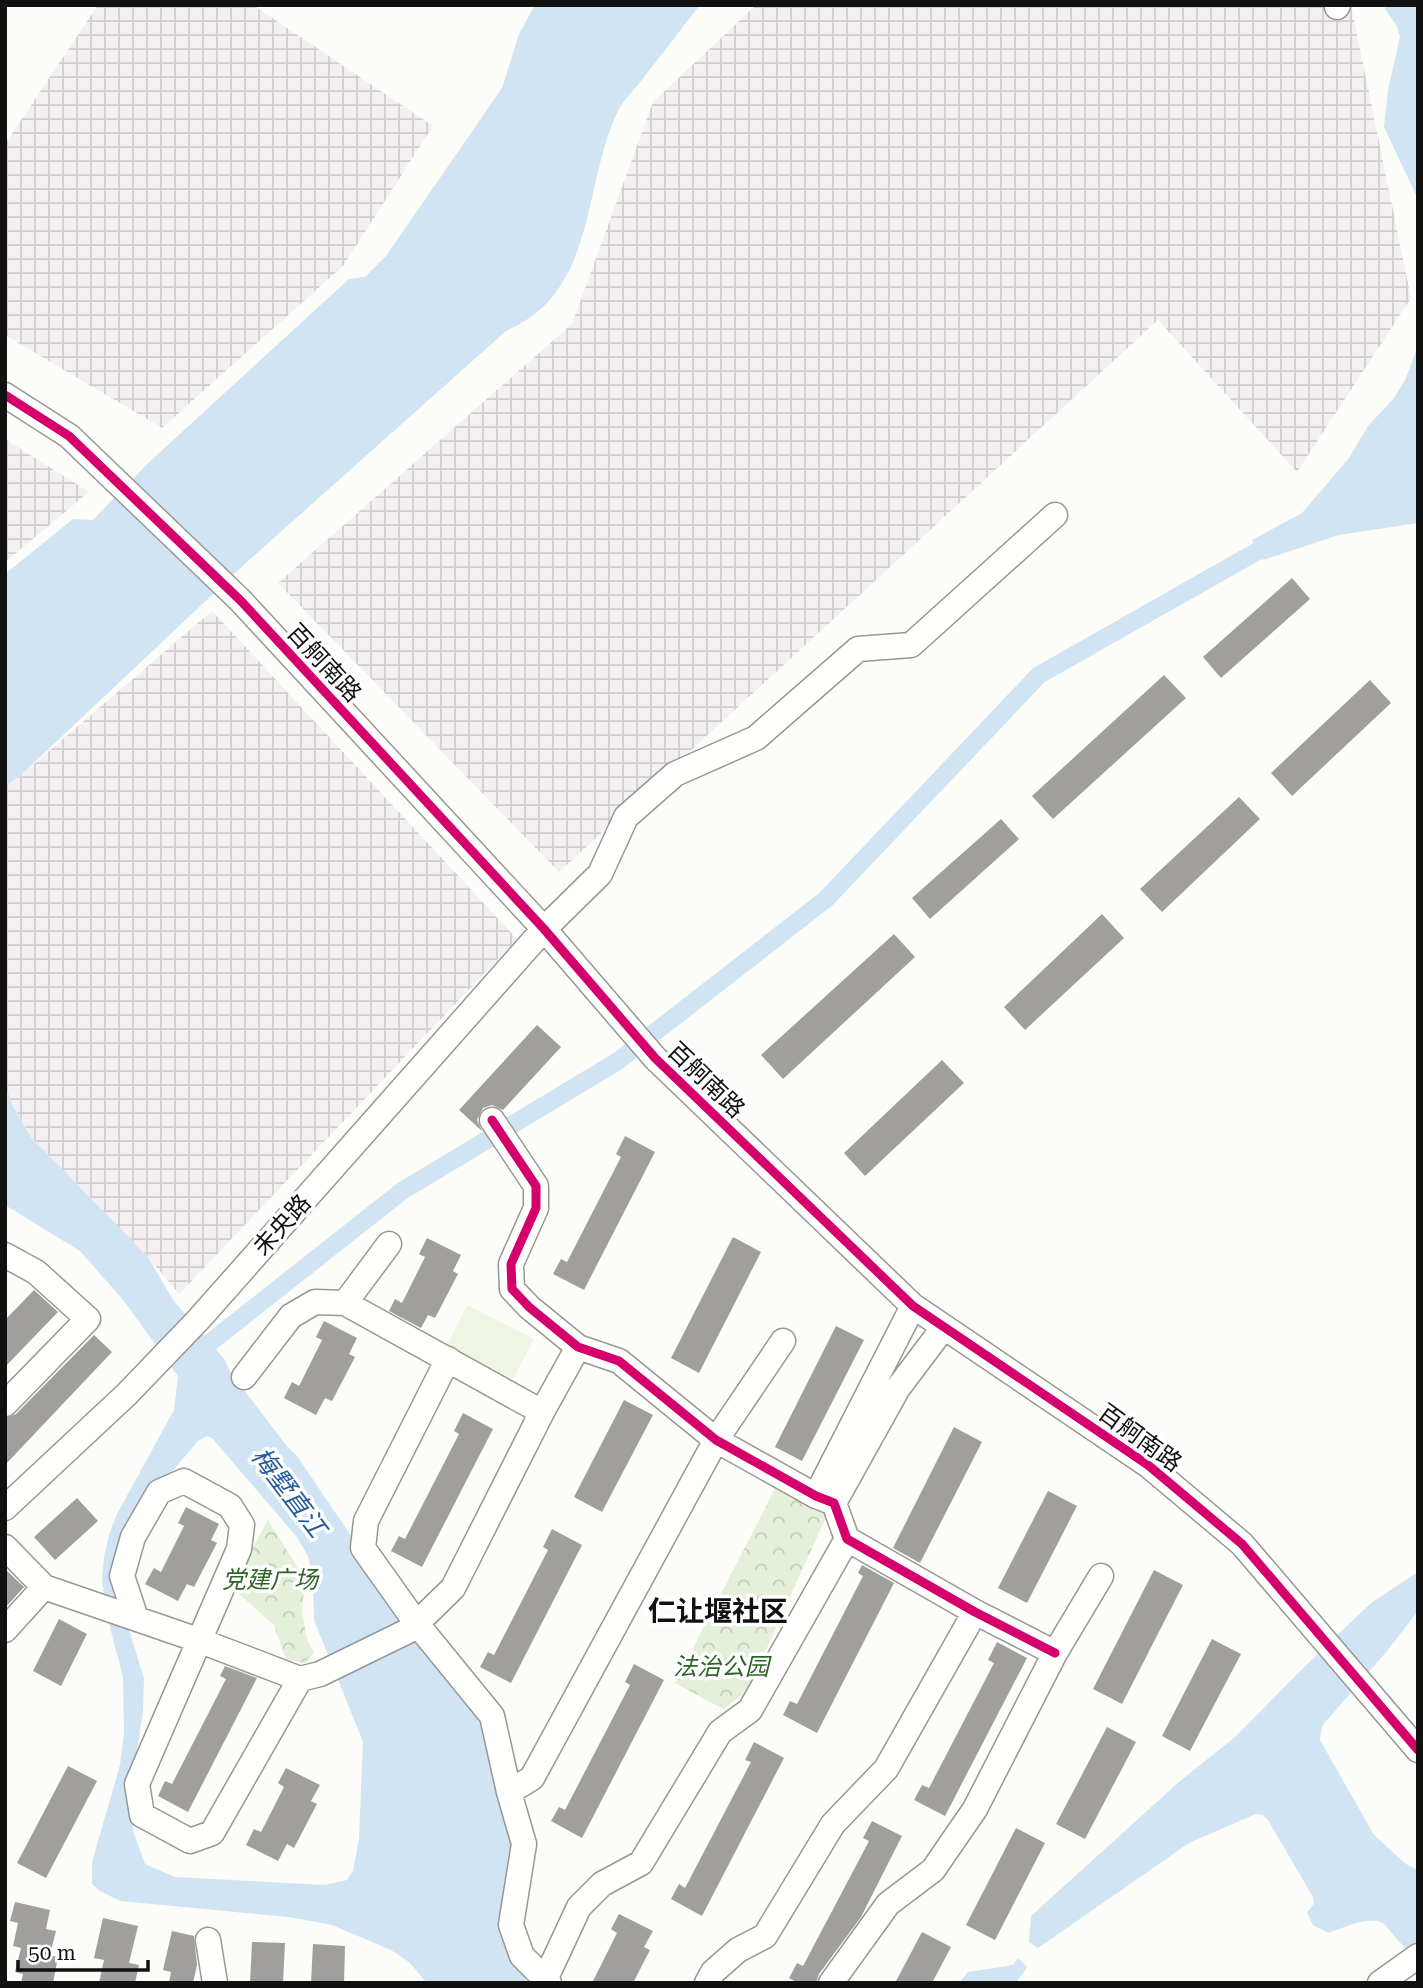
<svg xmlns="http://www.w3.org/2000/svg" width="1423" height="1988" font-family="'Roboto Serif','Noto Sans SC',serif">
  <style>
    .industrial { fill: url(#industrial-grid) }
    .park { fill: url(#park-crowns) }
    .pitch { fill: #eef5e3 }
    .water { fill: #d1e4f3; fill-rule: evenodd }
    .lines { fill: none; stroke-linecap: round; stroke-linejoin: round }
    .canal { stroke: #d1e4f3; stroke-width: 18 }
    .building { fill: #a09f9d }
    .minor-casing { stroke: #979795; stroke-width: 27 }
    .minor { stroke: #fffffe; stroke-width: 24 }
    .cycleway-casing { stroke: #fff; stroke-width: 13 }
    .cycleway { stroke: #d6006c; stroke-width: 9 }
    .labels { text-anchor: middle; stroke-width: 7; stroke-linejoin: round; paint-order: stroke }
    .street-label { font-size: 24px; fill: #111; stroke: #fff }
    .park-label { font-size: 24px; font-style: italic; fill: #2e6426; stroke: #fff }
    .water-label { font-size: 26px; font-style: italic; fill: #255c98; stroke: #fff }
    .quarter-label { font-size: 28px; font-weight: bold; fill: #111; stroke: #fff }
  </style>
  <defs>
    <pattern id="industrial-grid" width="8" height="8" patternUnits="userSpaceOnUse" patternTransform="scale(1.75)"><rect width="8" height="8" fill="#f4f0f2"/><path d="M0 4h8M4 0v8" fill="none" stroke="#d0cdce"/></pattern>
    <pattern id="park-crowns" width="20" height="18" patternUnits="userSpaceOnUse" patternTransform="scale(1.75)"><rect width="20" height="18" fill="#e4f0da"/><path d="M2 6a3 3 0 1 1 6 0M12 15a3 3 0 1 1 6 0" fill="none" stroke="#c3cdba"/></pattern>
  </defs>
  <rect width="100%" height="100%" fill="#fcfcf8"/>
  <path class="industrial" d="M98,5h155l180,121 -90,140 -181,162 -157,-93v-191z
    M756,5h595l60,293 -114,174 -139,-152 -599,552 -281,-289 294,-259 81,-222z
    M5,439l84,53 -84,70z
    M212,611l305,328 -338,355 -31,-37 -118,-121 -22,-40 -3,-11v-299l15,-10z"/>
  <path class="park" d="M775,1489l52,26 -80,177 -24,17 -48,-26z
    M268,1520l37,59 -3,32 5,28 7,14 -9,10 -19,-3 -12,-35 -43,-38z"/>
  <path class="pitch" d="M467,1305l67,34 -21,40 -66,-34z"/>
  <path class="water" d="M535,5h165c-19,24 -37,48 -56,72 -8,11 -20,22 -26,34 -37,77 -20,180 -112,220l-258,230 -228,215 -15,10v-212l68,-55 20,1 53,-55 203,-186 16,-2 21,-21 116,-168 17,-54z
    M1386,5h32v194l-34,-72 4,-37 12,-53 -3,-11 -12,-17z
    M1418,346v177l-79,12 -76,25 -11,-20 50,-27 47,-55 19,-32 26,-28 11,-18z
    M5,1085l8,21 17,30 118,121 25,43 52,60 4,10 57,75 11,11 63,93 41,76 48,57 37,35 31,138 -14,41 -4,32 12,31 17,24h-101l-18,-21 -18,-12 -59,-25 -43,-8 -169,-16 -20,-10 -8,-7v-22l28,-97 4,-33 -1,-55 -17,-65 -4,-33 2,-22 5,-22 8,-21 57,-104 4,-34 -54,-75 -44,-50 -75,-46zM207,1436l5,2 84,98 12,20 5,21 1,43 49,122 -4,97 -6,32 -6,9 -22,5 -150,-8 -30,-13 -11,-30 -5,-33 14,-89 1,-33 -22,-73 20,-99 56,-66z
    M1418,1572v39l-31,40 -65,75 -2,14 54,95 32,29 12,6v93l-35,-40c-17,-7 -38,5 -55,10l-15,-8 -6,-13 7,-8 -1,-7 -45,-77 -5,-5 -7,-1 -67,29 -151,105 -9,-6 2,-26 149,-135 55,-44 63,-64 73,-70z
    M1018,1958l9,9 -11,16h-57l9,-11 45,-7z"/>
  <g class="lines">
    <path class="canal" d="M193,1356l209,-165 216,-130 208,-162 213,-224 238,-135"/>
  </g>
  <path class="building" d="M1292,578l18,21 -89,79 -18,-21z
    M1164,675l22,23 -133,121 -21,-23z
    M1370,680l21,23 -99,93 -21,-23z
    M1239,797l21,22 -98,93 -22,-23z
    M1001,819l18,20 -89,80 -18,-21z
    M1102,914l22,24 -99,92 -21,-23z
    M894,934l21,23 -132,122 -22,-24z
    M537,1025l24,22 -58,63 -11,-5 -9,3 -6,12 5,11 -23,-21z
    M942,1060l22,23 -99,93 -21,-23z
    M625,1136l30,16 -71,138 -31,-16 8,-15 6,3 54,-105 -5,-3z
    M733,1237l28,15 -62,121 -28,-15z
    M427,1238l34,17 -8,16 5,3 -23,44 -7,-3 -7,13 -32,-17 6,-12 7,4 23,-46 -6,-3z
    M34,1290l24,22 -53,55v-47z
    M324,1321l33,17 -8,16 6,3 -23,44 -7,-3 -9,17 -32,-17 8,-16 7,4 23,-46 -6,-3z
    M836,1326l28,14 -62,121 -27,-14z
    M94,1335l18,17 -107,113v-47l11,-4z
    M624,1400l29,15 -51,97 -28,-15z
    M463,1413l30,16 -71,138 -31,-16 8,-15 6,3 54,-105 -5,-3z
    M954,1427l28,15 -62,121 -27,-15z
    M1048,1491l29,15 -50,97 -29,-15z
    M77,1498l21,23 -43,39 -21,-23z
    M186,1507l33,17 -8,16 6,3 -23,44 -7,-3 -9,17 -33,-17 9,-16 7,4 23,-46 -6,-3z
    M552,1529l30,16 -71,138 -31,-16 8,-15 6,3 54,-105 -5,-3z
    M862,1565l32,18 -77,150 -34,-18 7,-14 7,3 66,-128 -5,-3z
    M5,1569l19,18 -19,21z
    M1154,1570l29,15 -61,119 -29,-15z
    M59,1619l28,15 -26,52 -28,-15z
    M1212,1639l29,15 -51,97 -28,-15z
    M997,1642l30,16 -82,158 -31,-16 8,-15 7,3 65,-125 -6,-3z
    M634,1664l30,16 -82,158 -31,-17 8,-14 6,3 65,-125 -5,-3z
    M225,1666l32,12 -69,134 -30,-16 7,-15 7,3 54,-105 -6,-3z
    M1107,1727l29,15 -51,97 -29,-15z
    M754,1742l30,16 -82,158 -31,-17 8,-15 6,4 66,-126 -6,-2z
    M68,1766l29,15 -51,97 -29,-15z
    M286,1768l34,17 -9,16 6,3 -23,44 -7,-4 -9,17 -32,-16 8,-16 7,3 23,-45 -6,-4z
    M872,1821l30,15 -41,81 -42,57 -3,9h-18l-9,-5 8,-15 6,3 66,-125 -6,-3z
    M1016,1828l29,15 -50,97 -29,-15z
    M15,1902l35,8 -4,19 10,2 -6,24 8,2 -5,26h-32l2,-9 -8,-2 6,-24 -8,-2 5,-23 -8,-2z
    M619,1914l34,17 -9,16 6,3 -17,33h-41l25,-50 -6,-4z
    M103,1918l35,8 -9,37 10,2 -4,18h-36l5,-23 -10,-2z
    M172,1931l22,5 3,29 -4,18h-24l2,-11 -8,-2z
    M922,1932l29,15 -19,36h-37z
    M252,1942l33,1 -2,40h-33z
    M313,1944l32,2 -1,37h-33z"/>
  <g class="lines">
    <defs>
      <path id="minor" d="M1337,7l1,-2
        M5,395l64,41 172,165 303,328 111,129 258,248 235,159 94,79 176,206
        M492,1120l44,66v22l-25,56 1,25 17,18 49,40 41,14 97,79 100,56 18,7 13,36 128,73 80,41
        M5,1255l31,17 52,47 -83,85
        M345,1303l197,109
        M448,1359l-82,162 -3,27 54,76 75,92 17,76 15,52 -13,81 11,31 27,27
        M244,1377l47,-61 24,-14 30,1 44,-59
        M816,1496l97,-190
        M834,1503l64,-115 46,-61
        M5,1508l122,-114 72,-75 345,-390 56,-55 26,-57 49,-43 81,-36 102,-89 53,-4 144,-130
        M5,1547l39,40 154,53 102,39 20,-5 90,-44 43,-42 89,-176 36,-65
        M136,1618l-14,-42 11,-39 26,-45 25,-11 46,25 12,19 -3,24 -102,235 5,31 48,26 22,-8 88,-154
        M5,1630l39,-43
        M509,1792l23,-14 184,-338 67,-99
        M208,1940l7,43
        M545,1980l34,-73 23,-23 39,-21 79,-131 30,-22 97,-171
        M707,1983l6,-11 25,-22 27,-14 68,-112 53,-55 89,-157
        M831,1983l57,-79 45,-34 42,-61 80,-156 46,-77
        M1380,1983l38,-27"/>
    </defs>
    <use href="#minor" class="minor-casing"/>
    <use href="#minor" class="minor"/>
    <defs>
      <path id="cycleway" d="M5,395l64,41 172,165 303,328 111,129 258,248 235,159 94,79 176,206
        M492,1120l44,66v22l-25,56 1,25 17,18 49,40 41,14 97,79 100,56 18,7 13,36 128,73 80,41"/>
    </defs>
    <use href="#cycleway" class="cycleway-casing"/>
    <use href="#cycleway" class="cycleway"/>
  </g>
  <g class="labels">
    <g class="street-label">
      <text transform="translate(324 663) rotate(47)" y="8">百舸南路</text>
      <text transform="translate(706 1080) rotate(44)" y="8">百舸南路</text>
      <text transform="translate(282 1225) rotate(-48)" y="8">未央路</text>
      <text transform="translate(1140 1438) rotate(36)" y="8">百舸南路</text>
    </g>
    <g class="park-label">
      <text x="270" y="1588">党建广场</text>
      <text x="721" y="1675">法治公园</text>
    </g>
    <g class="water-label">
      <text transform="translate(289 1492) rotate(53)" y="9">梅墅直江</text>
    </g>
    <g class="quarter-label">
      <text x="718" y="1621">仁让堰社区</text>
    </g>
  </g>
  <rect width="1423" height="1988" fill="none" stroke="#111111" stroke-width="14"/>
  <path d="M18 1960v10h130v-10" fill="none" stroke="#111111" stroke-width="3.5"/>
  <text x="28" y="1960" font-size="21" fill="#111111" stroke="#ffffff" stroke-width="5" paint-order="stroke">50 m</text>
</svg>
